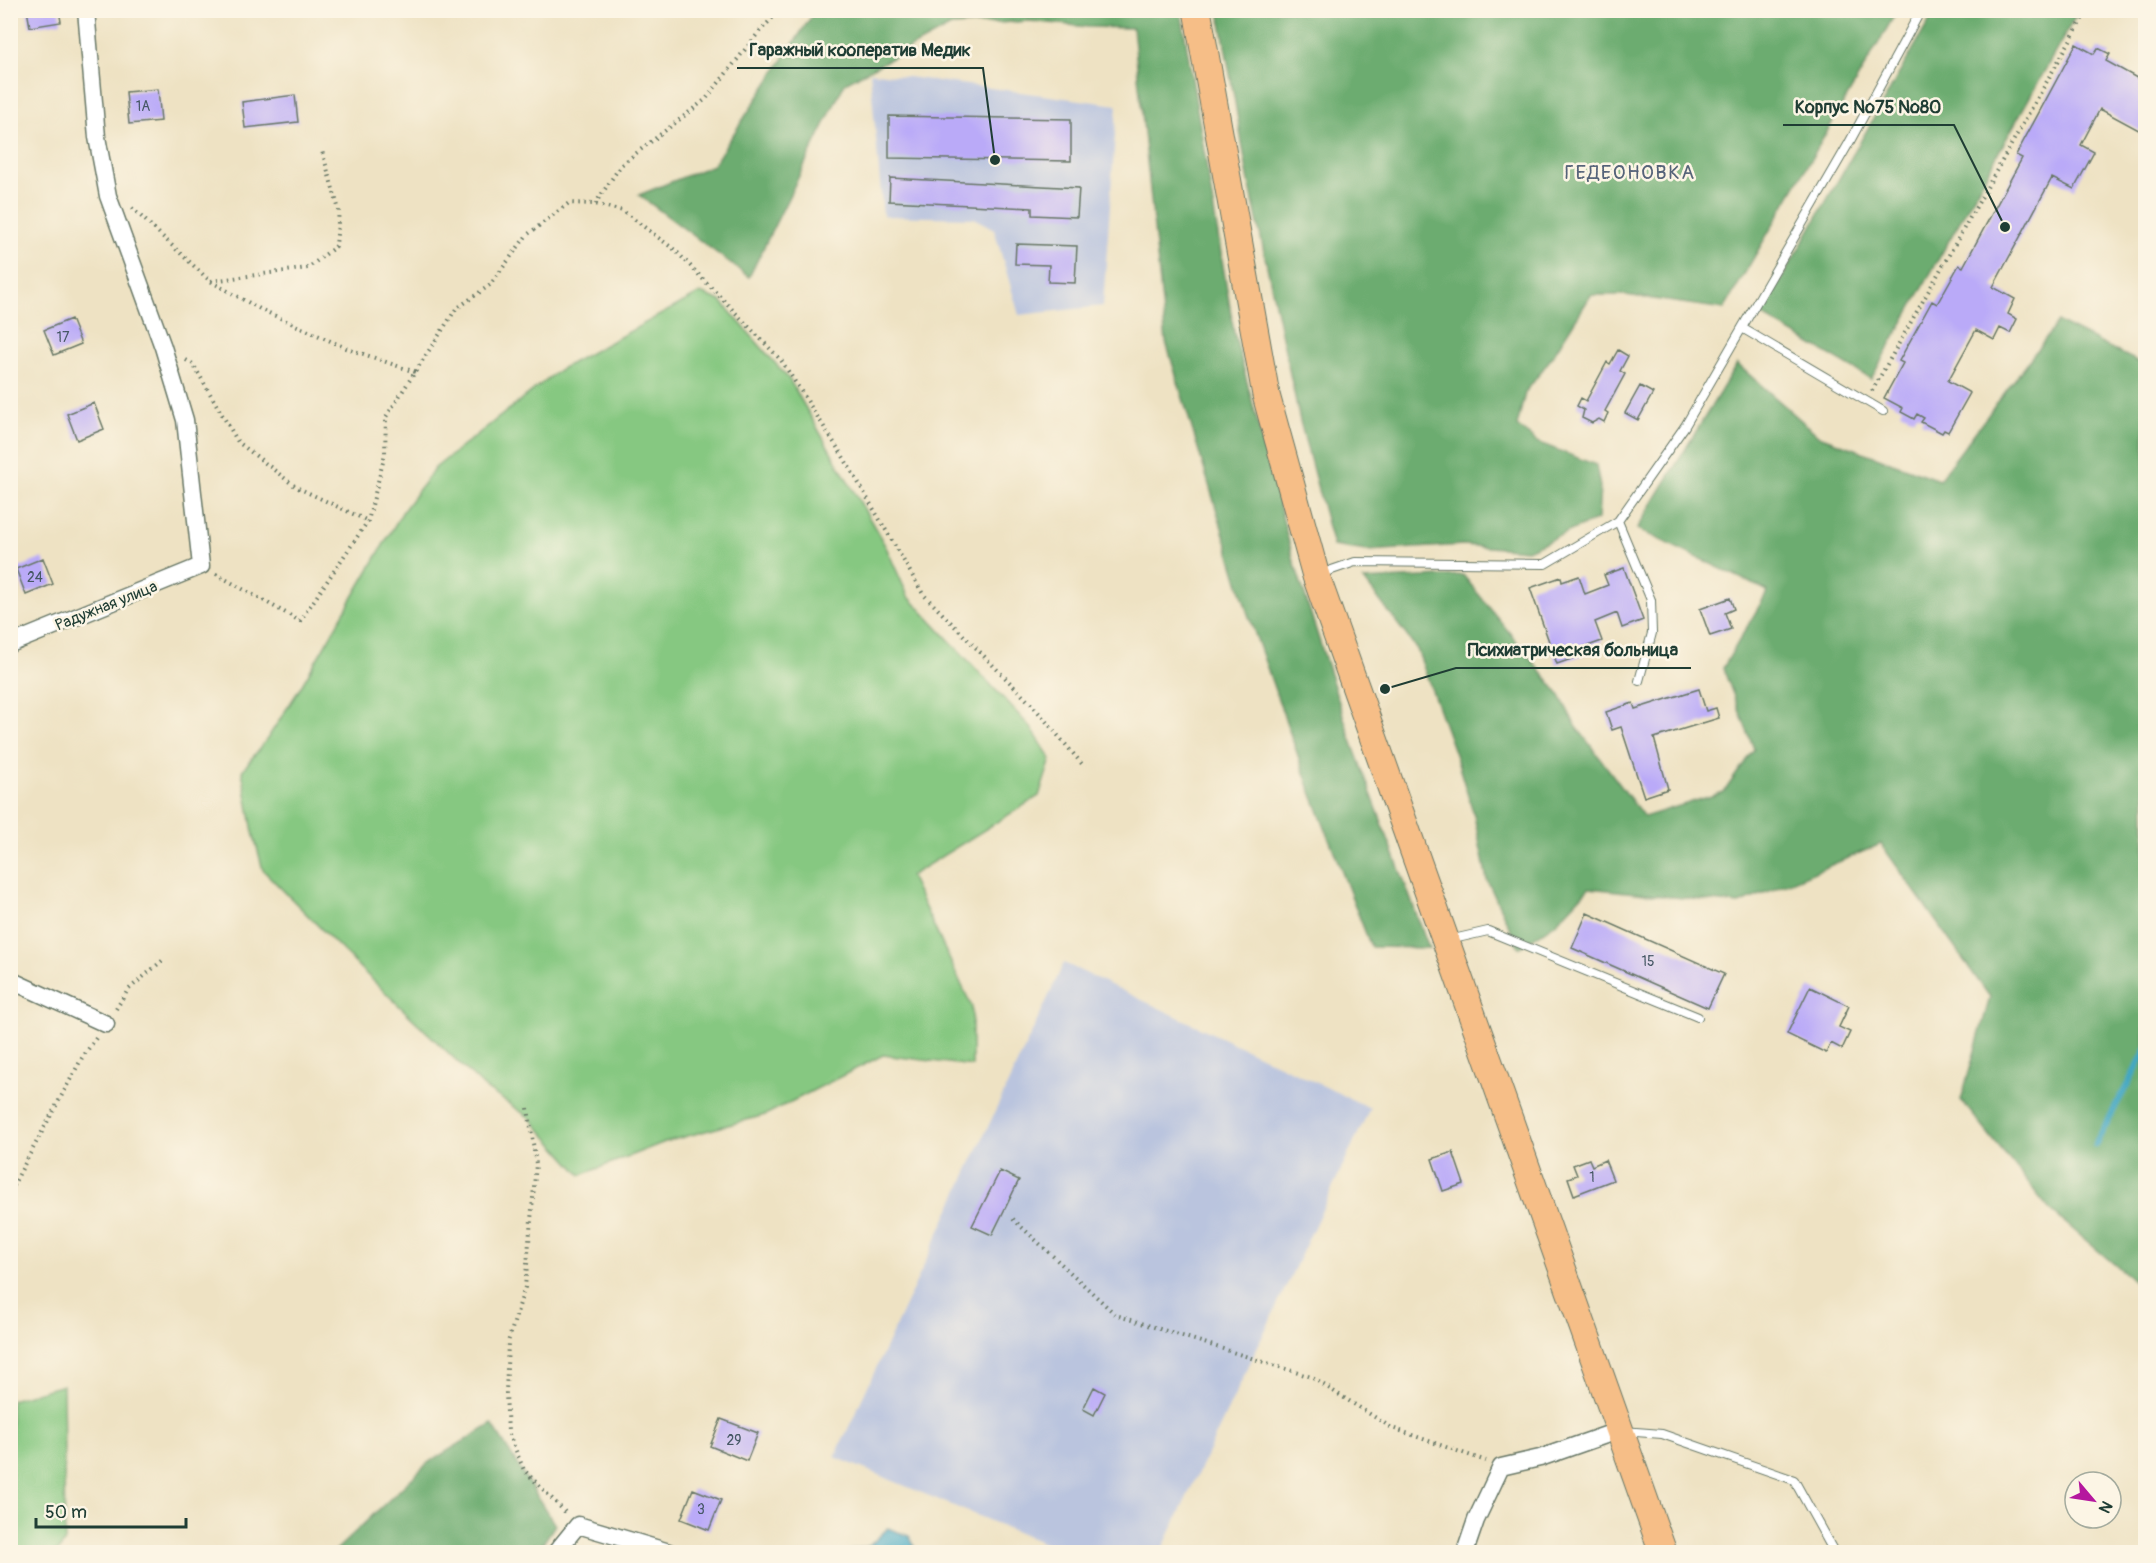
<svg xmlns="http://www.w3.org/2000/svg" width="2156" height="1563" font-family="Pangolin,sans-serif">
  <style>
    .industrial { fill: #bac4de }
    .green { fill: #86c881; stroke: #52825a; stroke-width: 1.5 }
    .forest { fill: #6cac6f; stroke: #467452; stroke-width: 1.5 }
    .water { fill: #43a7c3; stroke: #31727c; stroke-width: 1.5 }
    .lines { fill: none; stroke-linecap: round; stroke-linejoin: round }
    .stream { stroke: #43a7c3; stroke-width: 6 }
    .building { fill: #baaaf8 }
    .service-casing { stroke: #677766; stroke-width: 10 }
    .minor-casing { stroke: #677766; stroke-width: 19 }
    .primary-casing { stroke: #677766; stroke-width: 29 }
    .path { stroke: #677766; stroke-width: 4; stroke-dasharray: 1.5 4.5; stroke-linecap: butt }
    .service { stroke: #fff; stroke-width: 8 }
    .minor { stroke: #fff; stroke-width: 16 }
    .primary { stroke: #f6be87; stroke-width: 27 }
    .labels { text-anchor: middle; stroke-width: 5; stroke-linejoin: round; paint-order: stroke }
    .number-label { font-size: 14px; fill: #465865 }
    .street-label { font-size: 16px; fill: #1f3d34; stroke: #fcf5e5 }
    .quarter-label { font-size: 20px; letter-spacing: 1.5px; fill: #556379; stroke: #fcf5e5 }
    .leader { fill: none; stroke: #1f3d34; stroke-width: 2 }
    .callout-dot { fill: #1f3d34; stroke: #fcf5e5; stroke-width: 2 }
    .callout-label { font-size: 18px; text-anchor: middle; font-weight: bold; fill: #1f3d34; stroke: #fcf5e5; stroke-width: 5; stroke-linejoin: round; paint-order: stroke }
  </style>
  <rect width="100%" height="100%" fill="#fcf5e5"/>
  <filter id="ink" filterUnits="userSpaceOnUse"><feTurbulence type="fractalNoise" baseFrequency=".0167" numOctaves="2"/><feDisplacementMap in="SourceGraphic" scale="12" xChannelSelector="R" yChannelSelector="G"/><feConvolveMatrix kernelMatrix="1 2 1 2 8 2 1 2 1" color-interpolation-filters="sRGB"/></filter>
  <filter id="wash" filterUnits="userSpaceOnUse"><feTurbulence type="fractalNoise" baseFrequency=".008" numOctaves="4" result="noise"/><feDisplacementMap in="SourceGraphic" scale="24" xChannelSelector="R" yChannelSelector="G"/><feGaussianBlur stdDeviation="1.35" result="paint"/><feColorMatrix in="noise" values="0 0 0 0 0 0 0 0 0 0 0 0 0 0 0 0 0 1.4 0 .05"/><feComposite in="paint" operator="in"/></filter>
  <g filter="url(#wash)">
    <rect width="100%" height="100%" fill="#eee2c3"/>
    <path class="industrial" d="M870,72l247,33 -14,201 -84,9 -25,-86 -20,-11 -91,-2z
      M1064,963l306,145 -209,444h-96l-230,-95z"/>
    <path class="green" d="M700,293l21,8 68,78 97,168 22,49 123,132 20,31 -12,37 -129,80 62,131v59l-89,-11 -118,60 -100,27 -84,33 -52,-58 -44,-29 -123,-118 -99,-100 -10,-38 -11,-61 25,-32 32,-49 104,-179 32,-43 124,-98z
      M63,1385l2,156 -7,11h-47v-152z"/>
    <path class="forest" d="M2063,10l12,7 -204,362 -110,-64 174,-304z
      M815,11h366l53,321 59,226 58,182 78,208 -58,-1 -63,-163 -61,-173 -81,-269 -33,-314 -45,-1 -59,-6 -78,5 -106,57 -96,194 -110,-82 74,-30z
      M1219,11v-1l678,1 -173,298 -99,-14h-34l-39,62 -27,36 -8,33 20,16 59,23 4,22 -2,32 -71,31 -64,-5 -96,6 -34,-5 -33,-125 -52,-244z
      M2058,322l87,43v925l-95,-80 -89,-110 29,-103 -109,-153 -142,60 -150,-16 -33,35 -37,25 -32,-68 -13,-65 -18,-58 -39,-108 -53,-69 99,-5 96,119 17,32 68,91 80,-25 30,-43 -31,-81 45,-77 -131,-62 100,-165 82,72 120,44z
      M492,1424l63,101 -18,27h-203l95,-90z"/>
    <path class="water" d="M888,1528l21,8 9,16h-62l-4,-2 17,-4z"/>
    <g class="lines">
      <path class="stream" d="M2095,1145l51,-95"/>
    </g>
    <g id="blocks">
      <path class="building" d="M27,10h32l2,12 -31,5z
        M2076,44l18,10 4,-6 12,6 -4,7 40,22v51l-46,-25 -19,36 13,7 -20,37 -22,-11 -59,109 22,12 -7,15 9,5 -7,14 -10,-5 -6,12 -18,-10 -28,51 22,12 -22,39 -4,-2 -2,3 -21,-11 3,-4 -7,-4 -3,5 -13,-7 2,-4 -19,-10 19,-35 -4,-2 33,-60 5,3 22,-39 4,2 59,-109 -6,-3z
        M158,89l3,32 -32,3 -3,-32z
        M295,95l3,27 -53,6 -3,-26z
        M889,116l182,3v42l-182,-3z
        M890,178l189,10 -2,29 -45,-2v-7l-143,-7z
        M1016,244l61,2 -2,37 -27,-1 1,-17 -34,-1z
        M71,319l10,25 -27,11 -10,-25z
        M1618,350l10,6 -8,15 5,3 -20,37 3,2 -4,9 -5,-3 -7,4 -10,-5 2,-8 -7,-4 4,-8 5,3 21,-39 3,2z
        M1640,386l13,7 -15,27 -13,-7z
        M94,403l10,26 -27,11 -10,-26z
        M43,558l10,26 -27,11 -10,-26z
        M1624,568l19,52 -21,8 -5,-15 -22,9 7,19 -17,6 3,6 -31,11 -27,-76 31,-11 1,5 17,-6 6,18 23,-9 -4,-10z
        M1730,598l4,11 -9,4 6,16 -21,7 -10,-27z
        M1699,689l7,22 10,-3 3,10 -65,20 14,51 -24,8 -23,-70 -9,3 -6,-18 27,-9 2,6z
        M1587,913l137,61 -16,34 -136,-60z
        M1810,987l39,19 -10,21 11,5 -8,17 -11,-6 -5,10 -39,-19z
        M1453,1152l11,32 -21,7 -11,-32z
        M1589,1159l3,7 13,-6 8,20 -39,15 -6,-17 9,-3 -4,-10z
        M1000,1171l19,9 -27,55 -20,-9z
        M1094,1387l11,6 -11,22 -11,-6z
        M721,1419l37,14 -11,28 -37,-15z
        M693,1489l28,11 -12,30 -28,-11z"/>
    </g>
  </g>
  <g filter="url(#ink)">
    <use href="#blocks" fill-opacity="0" stroke="#677766" stroke-width="1.5"/>
    <g class="lines">
      <defs>
        <path id="service" d="M2099,10h1
          M1742,328l141,83
          M1618,521l33,79 1,33 -13,48
          M1320,574l35,-12 190,2 73,-43 67,-95 164,-283 72,-133
          M1449,940l39,-9 210,86
          M1623,1431l39,3 132,46 40,72"/>
        <path id="minor" d="M10,644l191,-78 -16,-146 -22,-73 -55,-151 -11,-59 -11,-127
          M10,980l96,44
          M556,1552l22,-27 91,27
          M1465,1552l11,-32 25,-53 39,-9 80,-28"/>
        <path id="primary" d="M1197,10l69,385 50,181 347,976"/>
      </defs>
      <use href="#service" class="service-casing"/>
      <use href="#minor" class="minor-casing"/>
      <use href="#primary" class="primary-casing"/>
      <path class="path" d="M595,204l26,-39 85,-66 53,-67 21,-22
        M132,208l78,73 50,28 86,39 69,24
        M211,281l97,-13 28,-22 3,-36 -17,-59
        M186,360l7,4 45,78 58,45 72,34
        M1872,391l213,-377
        M216,574l84,47 68,-100 17,-67 1,-37 29,-45 41,-63 34,-24 37,-50 42,-32 26,1 28,7 52,39 106,110 63,98 79,136 111,113 48,57
        M116,1009l12,-19 35,-30
        M528,1108l8,56 -11,123 -17,55 -2,51 2,39 16,38 42,43
        M10,1191l72,-133 14,-20
        M1013,1219l103,96 195,62 81,51 94,33"/>
      <use href="#service" class="service"/>
      <use href="#minor" class="minor"/>
      <use href="#primary" class="primary"/>
    </g>
  </g>
  <g class="labels">
    <g class="number-label">
      <text x="143" y="111">1А</text>
      <text x="63" y="342">17</text>
      <text x="35" y="582">24</text>
      <text x="1648" y="966">15</text>
      <text x="1592" y="1182">1</text>
      <text x="734" y="1445">29</text>
      <text x="701" y="1514">3</text>
    </g>
    <g class="street-label">
      <text transform="translate(106 605) rotate(-22)" y="6">Радужная улица</text>
    </g>
    <g class="quarter-label">
      <text x="1630" y="179">ГЕДЕОНОВКА</text>
    </g>
  </g>
  <path class="leader" d="M995 160L983 68H737M2005 227L1954 125H1783M1385 689L1456 668H1691"/>
  <g class="callout-dot">
    <circle cx="995" cy="160" r="6"/>
    <circle cx="2005" cy="227" r="6"/>
    <circle cx="1385" cy="689" r="6"/>
  </g>
  <g class="callout-label">
    <text x="860" y="56">Гаражный кооператив Медик</text>
    <text x="1868" y="113">Корпус №75 №80</text>
    <text x="1573" y="656">Психиатрическая больница</text>
  </g>
  <rect width="2156" height="1563" fill="none" stroke="#fcf5e5" stroke-width="36"/>
  <g transform="translate(2093 1500) rotate(119)"><circle r="28" fill="#fcf5e5" stroke="#a4ab9e" stroke-width="1.5"/>
  <path d="M0-4.5L10 22L0 15L-10 22Z" fill="#b5179e"/>
  <text y="-9" font-size="16" font-weight="bold" text-anchor="middle" fill="#1f3d34">N</text>
  </g>
  <path d="M36 1518v9h150v-9" fill="none" stroke="#1f3d34" stroke-width="3"/>
  <text x="45" y="1518" font-size="18" fill="#1f3d34" stroke="#fcf5e5" stroke-width="4.5" paint-order="stroke">50 m</text>
</svg>
